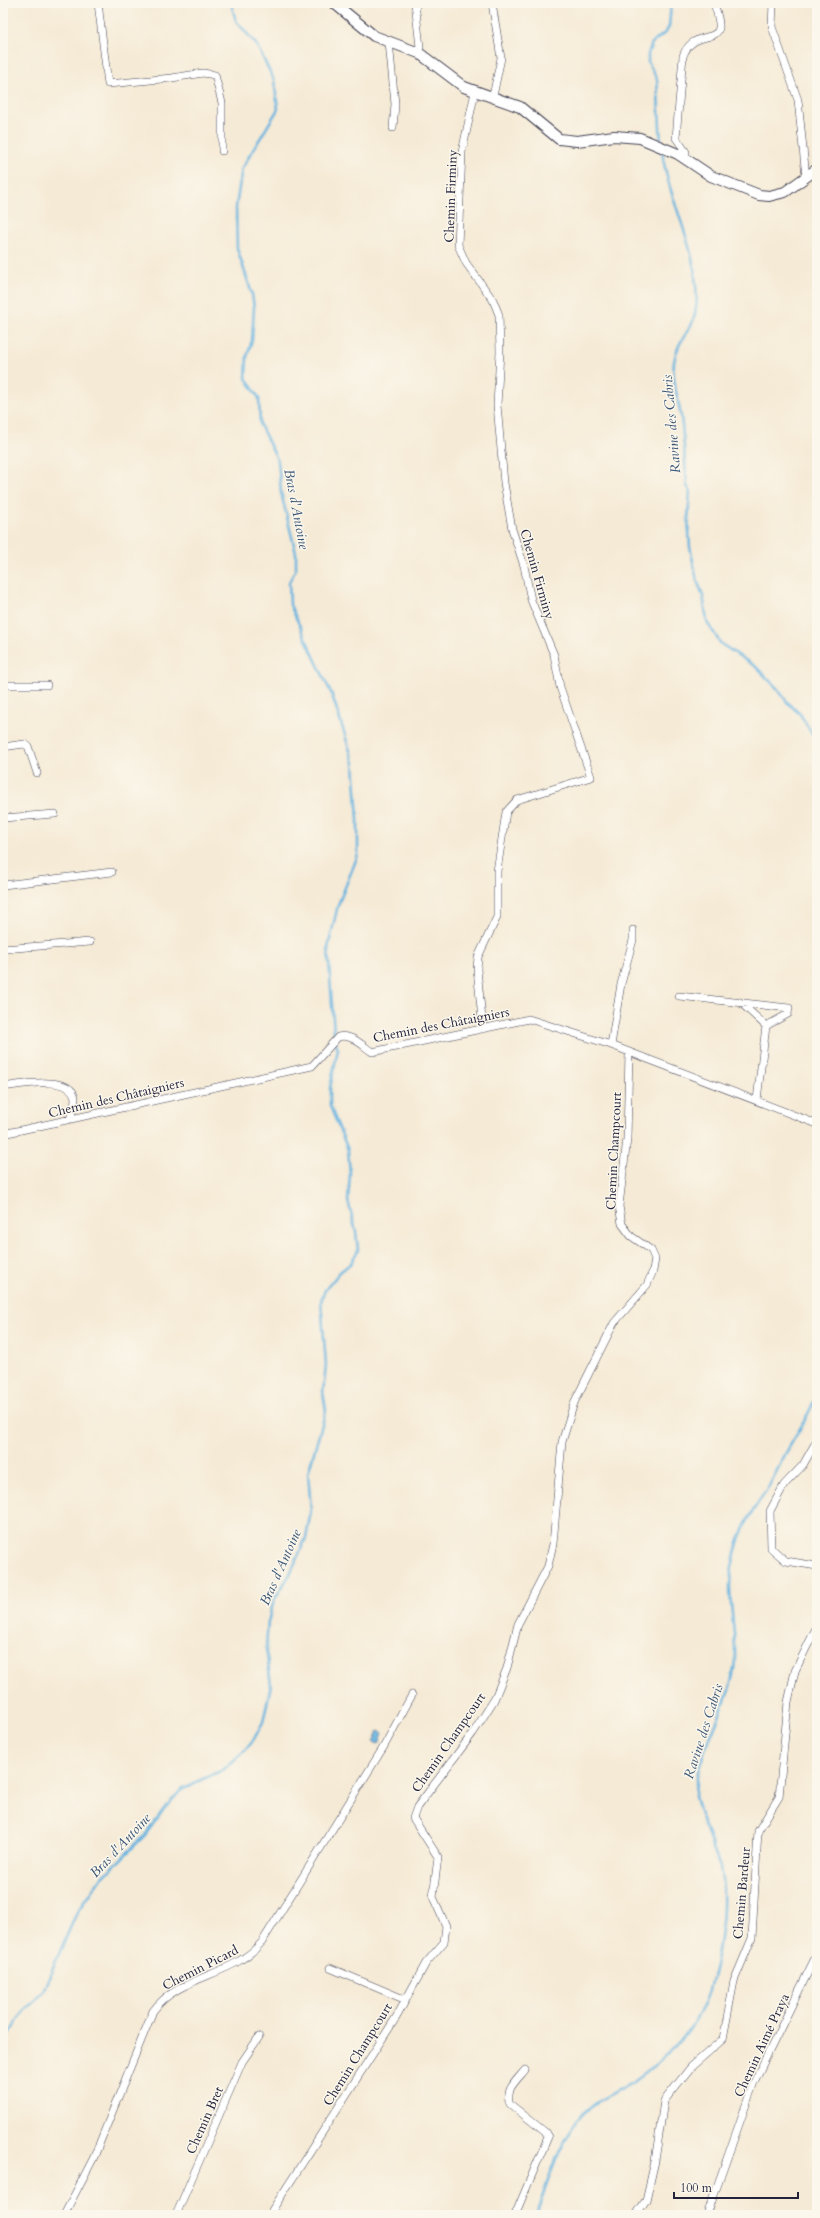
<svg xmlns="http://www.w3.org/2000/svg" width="820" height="2218" font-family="Cardo,serif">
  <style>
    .water { fill: #66b4e0; stroke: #446b8e }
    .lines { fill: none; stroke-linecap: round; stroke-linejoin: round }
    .stream { stroke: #66b4e0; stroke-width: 2.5 }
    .minor-casing { stroke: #424052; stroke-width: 8 }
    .secondary-casing { stroke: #424052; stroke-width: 12 }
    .minor { stroke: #fff; stroke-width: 7 }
    .secondary { stroke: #fff; stroke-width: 10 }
    .labels { text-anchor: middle; stroke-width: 3; stroke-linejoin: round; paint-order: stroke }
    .street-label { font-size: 13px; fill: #22223b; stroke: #fbf7ec }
    .water-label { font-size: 14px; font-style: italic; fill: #3a5575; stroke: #fbf7ec }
  </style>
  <rect width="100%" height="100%" fill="#fbf7ec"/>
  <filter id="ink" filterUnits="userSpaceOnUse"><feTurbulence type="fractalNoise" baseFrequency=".025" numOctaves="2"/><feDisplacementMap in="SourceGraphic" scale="8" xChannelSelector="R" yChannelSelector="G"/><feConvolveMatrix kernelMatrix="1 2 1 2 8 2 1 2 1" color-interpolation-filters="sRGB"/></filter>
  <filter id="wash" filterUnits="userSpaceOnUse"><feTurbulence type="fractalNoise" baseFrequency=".012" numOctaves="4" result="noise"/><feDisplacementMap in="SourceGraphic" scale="16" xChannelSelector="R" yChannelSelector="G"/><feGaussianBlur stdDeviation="0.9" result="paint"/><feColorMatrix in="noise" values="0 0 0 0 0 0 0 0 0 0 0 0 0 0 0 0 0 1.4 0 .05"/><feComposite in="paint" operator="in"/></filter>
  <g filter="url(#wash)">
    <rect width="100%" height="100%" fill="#f5ead5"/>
    <path class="water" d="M378,1731l5,2 -4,11 -6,-2z"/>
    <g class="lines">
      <path class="stream" d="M231,3l5,18 20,23 18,36 4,29 -36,59 -6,39 1,41 15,46 2,14 -2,32 -5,17 -1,21 13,20 1,27 18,36 3,32 15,60v16l-7,13 1,23 42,90 22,68 4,56v36l-20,50 -10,43 6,85
        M661,143l-4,-64 -9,-17v-8l4,-11 14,-11 3,-5 2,-24
        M662,150c5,46 31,88 34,135 1,11 1,25 -3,36 -7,15 -16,22 -19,41 -2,19 4,36 7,54 3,23 4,47 6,70l3,5 -2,28 2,28 7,34 6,14 4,27 14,22 35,23 21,21 10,14 13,12 17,28
        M3,2042l17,-25 23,-26 34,-79 19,-28 50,-50 18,-25 19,-21 40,-18 19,-17 12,-14 9,-17 8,-37 -5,-37 2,-26 6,-22 16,-26 16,-36 5,-28 -3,-37 18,-62 -3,-19 3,-27 -5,-64 4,-11 15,-18 11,-9 7,-13 -2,-18 -8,-31 2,-27 -2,-24 -18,-44v-18l8,-39 -2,-6
        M536,2215c11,-30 24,-77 47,-101 12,-14 30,-20 46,-30 32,-21 69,-55 80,-94 10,-38 22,-94 8,-132 -5,-13 -23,-54 -22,-65 1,-39 33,-84 39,-124 4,-28 -4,-55 -4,-83 0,-12 3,-25 6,-36 6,-25 21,-45 34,-66 6,-11 11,-22 17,-33 11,-19 22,-36 30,-57"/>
    </g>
  </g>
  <g filter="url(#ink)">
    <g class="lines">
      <defs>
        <path id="minor" d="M98,3l10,81 64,-6 31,-5 12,2 7,28v48
          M415,3l5,44 -1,6
          M492,3l9,55 -8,38
          M773,3l-1,24 26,73 8,77
          M389,42l6,62 -2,24
          M475,92l-13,60 -4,93 8,18 27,37 6,15 1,37 -3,53 7,78 8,46 12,37 7,34 23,55 6,32 31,90 -74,23 -11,12 -9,59v46l-19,40 -1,12 6,60
          M685,158l1,-6 -10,-14 7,-82c9,-25 33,-14 36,-28 1,-7 -3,-18 -5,-25
          M3,685h44
          M3,747l21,-3 4,2 9,27
          M3,818l52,-4
          M3,885l109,-13
          M3,949l87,-7
          M679,996l110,12 -1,6 -22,12
          M740,1002l26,24 -9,74
          M611,1045l10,-61 12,-44v-10
          M3,1087c16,-2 69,-13 72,11 0,6 -3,15 -5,21
          M3,1134l309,-68 26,-29c12,-4 24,8 34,15l157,-33 82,26 206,79
          M817,1440l-14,25 -19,20 -14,26 1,37 15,13 31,5
          M330,1968l76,32
          M64,2215l30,-58 59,-146c26,-36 80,-34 109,-69l121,-194 29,-53
          M176,2215l66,-153 17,-25
          M269,2215l128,-199 29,-53 18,-21 2,-16 -13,-29 5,-40 -25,-39 4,-11 56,-74 21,-33 13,-32 11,-44 30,-58 5,-22 9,-102 12,-39 40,-80 33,-38 6,-14 2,-12 -4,-9 -20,-14 -9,-12 -3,-18 8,-67 2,-86
          M515,2215l33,-78 -3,-5 -35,-28c-6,-14 7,-24 15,-34
          M636,2215l10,-15 9,-39 9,-60 27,-34 32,-28 11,-58 18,-43 6,-107 21,-34 9,-95 7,-31 22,-45
          M707,2215l47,-133 63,-128"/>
        <path id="secondary" d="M334,3l40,33 45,17 45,34 56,20 39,32 18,2 37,-5 26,2 38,16 33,22 48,19 10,1 16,-4 32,-23"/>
      </defs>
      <use href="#minor" class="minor-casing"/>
      <use href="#secondary" class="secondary-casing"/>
      <use href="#minor" class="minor"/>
      <use href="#secondary" class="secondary"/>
    </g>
  </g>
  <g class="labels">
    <g class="street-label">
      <text transform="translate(450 196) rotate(-88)" y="5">Chemin Firminy</text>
      <text transform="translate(538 574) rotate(74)" y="5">Chemin Firminy</text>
      <text transform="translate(441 1024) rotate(-11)" y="5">Chemin des Châtaigniers</text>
      <text transform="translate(116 1097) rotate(-13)" y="5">Chemin des Châtaigniers</text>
      <text transform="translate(613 1151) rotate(-87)" y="5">Chemin Champcourt</text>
      <text transform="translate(448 1742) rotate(-55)" y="5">Chemin Champcourt</text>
      <text transform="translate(741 1893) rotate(-85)" y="5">Chemin Bardeur</text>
      <text transform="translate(200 1967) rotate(-27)" y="5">Chemin Picard</text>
      <text transform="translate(761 2045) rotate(-65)" y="5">Chemin Aimé Praya</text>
      <text transform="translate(357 2054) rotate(-58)" y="5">Chemin Champcourt</text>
      <text transform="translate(204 2120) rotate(-66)" y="5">Chemin Bret</text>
    </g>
    <g class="water-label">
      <text transform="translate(671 424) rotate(-95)" y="5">Ravine des Cabris</text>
      <text transform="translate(297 509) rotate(79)" y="5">Bras d'Antoine</text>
      <text transform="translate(280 1567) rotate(-66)" y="5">Bras d'Antoine</text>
      <text transform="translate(703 1731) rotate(-72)" y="5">Ravine des Cabris</text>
      <text transform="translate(120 1845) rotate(-47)" y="5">Bras d'Antoine</text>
    </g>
  </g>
  <rect width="820" height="2218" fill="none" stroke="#fbf7ec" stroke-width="16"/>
  <path d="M674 2192v6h124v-6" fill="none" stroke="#22223b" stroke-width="2"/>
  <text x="680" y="2192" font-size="12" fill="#22223b" stroke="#fbf7ec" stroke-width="3" paint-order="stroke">100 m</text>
</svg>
